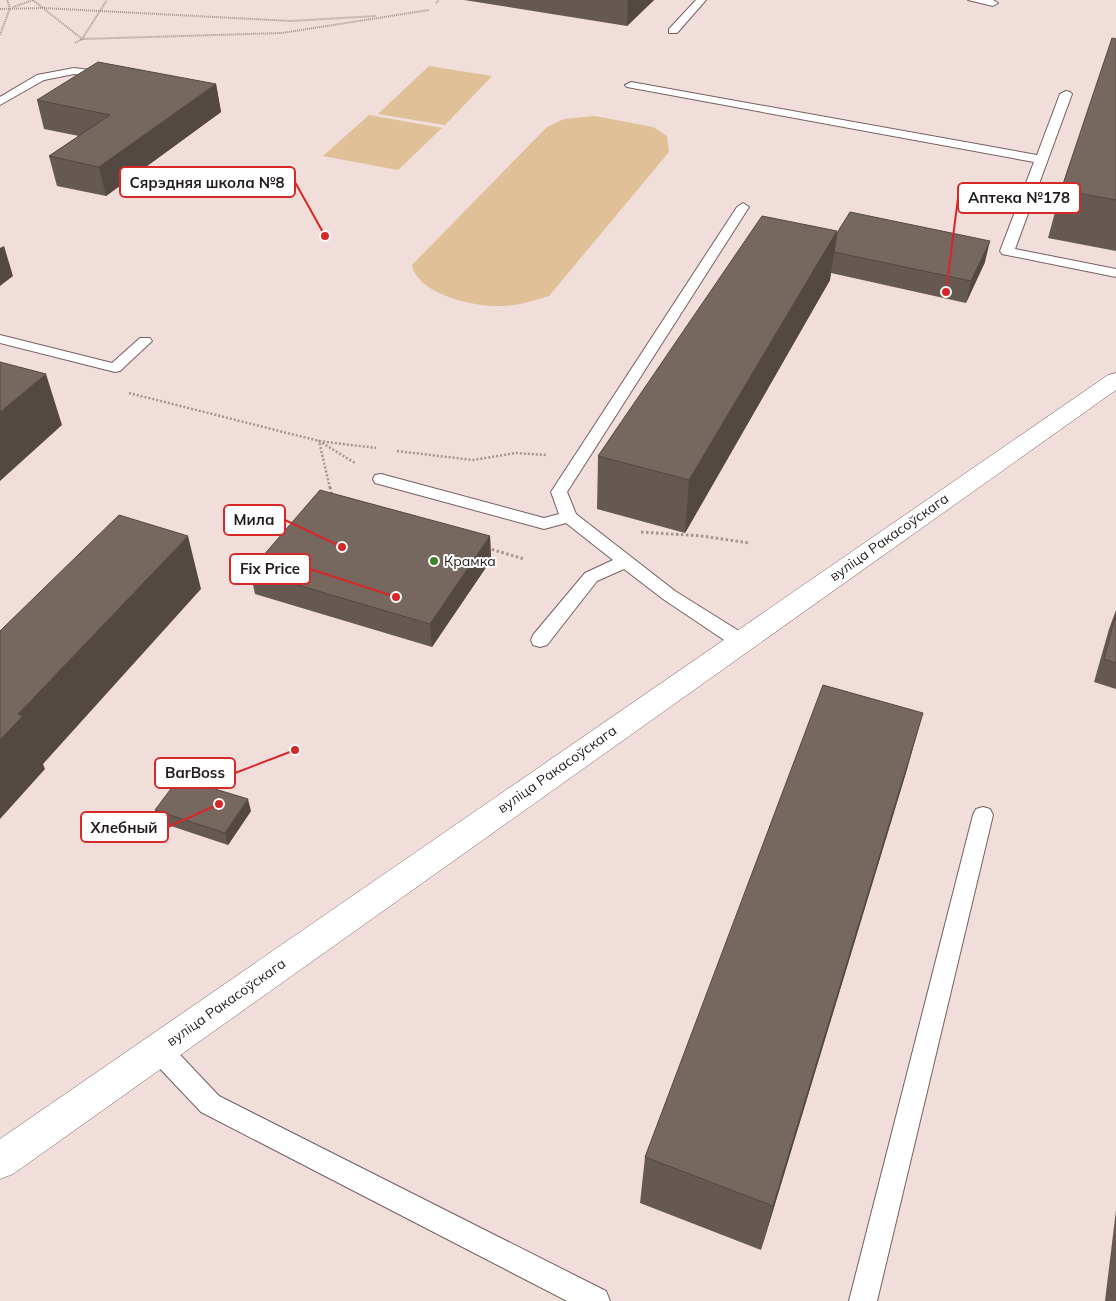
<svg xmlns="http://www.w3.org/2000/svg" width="1116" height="1301" font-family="Mulish,sans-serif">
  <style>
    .green { fill: #dfc097 }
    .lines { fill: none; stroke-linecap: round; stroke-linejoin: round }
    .lane-casing { stroke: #72615e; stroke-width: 2 }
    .secondary-casing { stroke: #72615e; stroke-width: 1 }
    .path-far2 { stroke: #a49592; stroke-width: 2; stroke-dasharray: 1 1; stroke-linecap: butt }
    .path-far1 { stroke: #a49592; stroke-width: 2.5; stroke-dasharray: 2 2; stroke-linecap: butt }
    .path { stroke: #a49592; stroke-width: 3; stroke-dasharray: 2.5 2.5; stroke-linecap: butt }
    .lane { fill: #fff; fill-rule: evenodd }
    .secondary { fill: #fff; fill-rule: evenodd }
    .wall { fill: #655952 }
    .shaded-wall { fill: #534842 }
    .building { fill: #76675f; stroke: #534842 }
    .poi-dot { fill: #3f8428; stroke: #fff; stroke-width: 2 }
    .labels { text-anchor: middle; stroke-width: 4; stroke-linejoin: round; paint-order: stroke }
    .street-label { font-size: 14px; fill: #221b1a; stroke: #fff }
    .poi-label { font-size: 14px; fill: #221b1a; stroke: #fff; text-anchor: start }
    .leader { fill: none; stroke: #d62828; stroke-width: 2 }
    .callout-dot { fill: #d62828; stroke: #fff; stroke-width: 2 }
    .callout { fill: #fff; stroke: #d62828; stroke-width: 2 }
    .callout-label { font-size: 15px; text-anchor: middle; font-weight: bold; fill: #221b1a }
  </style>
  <rect width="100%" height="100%" fill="#f1ddd9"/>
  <path class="green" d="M429,66l63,10 -47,49 -67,-11z
    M369,115l73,13 -44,42 -75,-14z
    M595,116l58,11 14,9 2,16 -120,144c-16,5 -32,10 -49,10 -26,1 -83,-12 -88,-41l135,-138 17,-8z"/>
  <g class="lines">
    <defs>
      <path id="lane" d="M696,0h10l-29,33h-8v-4z
        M968,0h25l5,3 -5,3z
        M74,68l32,4 5,3 -5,3 -32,-4 -30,6 -44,25v-8l37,-22z
        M631,82l406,73 23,-61 6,-3 4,1 2,2 -57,155 101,20v8l-114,-23 -2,-3 34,-89 -407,-75 -2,-2z
        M743,203l6,4 -182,285 9,22 99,77 72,45 2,5 -2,5 -7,2 -7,-2 -70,-47 -39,-30 -27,12 -50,64 -7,2 -7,-2 -2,-5 2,-5 52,-62 28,-13 -47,-37 -22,6 -169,-46 -2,-4 2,-4 6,-1 163,44 15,-4 -8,-22 186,-285z
        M0,335l112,28 28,-25h10l2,3 -32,30 -5,1 -115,-29z
        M983,807l7,2 3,6 -116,486h-28l124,-486 3,-6z
        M158,1038l9,3 52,55 387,195 4,10h-43l-366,-189 -52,-55 -3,-8 3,-8z"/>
      <path id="secondary" d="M1116,373v17l-1103,784 -13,5v-40l1108,-764z"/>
    </defs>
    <use href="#lane" class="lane-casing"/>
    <use href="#secondary" class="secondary-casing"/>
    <path class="path-far2" d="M33,0l49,39 200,-6 147,-23
      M436,3l3,-3
      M13,7l20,-7
      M0,9l43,-1 248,13 85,-5
      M0,35l10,-27 -3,-8
      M75,43l7,-4 25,-39"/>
    <path class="path-far1" d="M129,393l190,48 57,7
      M397,451l76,9 43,-7 31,2
      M330,488l-11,-47 36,22"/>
    <path class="path" d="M330,487l2,9
      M641,532l61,4 47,7
      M487,548l37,11"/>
    <use href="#lane" class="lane"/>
    <use href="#secondary" class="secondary"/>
  </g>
  <path class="wall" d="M464,0h190l-27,26z
    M1116,39v212l-68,-13 13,-48z
    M216,84l5,28 -115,84 -49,-10 -8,-30 30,-20 -35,-7 -7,-29z
    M837,231v2l148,29 -19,41 -135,-30 -1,7 -145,253 -88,-24 1,-53z
    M490,536l1,24 -59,87 -177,-53 -5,-23z
    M1116,610v79l-22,-7 15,-53z
    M908,766l-147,484 -121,-47 5,-46z
    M155,810l96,1 -23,34 -69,-23z
    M1116,1210v91h-11z"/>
  <path class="shaded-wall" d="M628,0h26l-27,26z
    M216,84l5,28 -115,84 -7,-29z
    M837,231l-7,49 -145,253 4,-53z
    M990,241l-5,21 -19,41 5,-22z
    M4,246l9,30 -13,10v-38z
    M46,374l16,51 -62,56v-69z
    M188,536l13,53 -158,175 2,5 -45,50v-79l18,-26z
    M490,536l1,24 -59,87 -2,-23z
    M923,713l-15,53 -147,484 12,-44z
    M248,799l3,12 -23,34 -3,-12z"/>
  <path class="building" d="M1112,38l4,1v161l-55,-10z
    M98,62l118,22 -117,83 -50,-11 61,-41 -73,-15z
    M850,212l140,29 -19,40 -137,-29 3,-19z
    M762,216l75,15 -148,249 -91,-24z
    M0,362l46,12 -46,38z
    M320,490l170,46 -60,88 -180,-53z
    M119,515l69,21 -170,178 5,2 -23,24v-109z
    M1116,613v50l-12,-4z
    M823,685l100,28 -150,493 -128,-49z
    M179,778l69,21 -23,34 -70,-23z"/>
  <circle class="poi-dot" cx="434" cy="561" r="5"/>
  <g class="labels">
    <g class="street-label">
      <text transform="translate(889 537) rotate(-35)" y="5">вуліца Ракасоўскага</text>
      <text transform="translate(557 769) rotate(-35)" y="5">вуліца Ракасоўскага</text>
      <text transform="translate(226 1002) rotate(-35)" y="5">вуліца Ракасоўскага</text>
    </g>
    <g class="poi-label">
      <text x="444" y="566">Крамка</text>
    </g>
  </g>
  <path class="leader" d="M325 236L295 182M946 292L958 198M342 547L285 520M396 597L310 569M295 750L235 773M219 804L168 827"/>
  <g class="callout-dot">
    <circle cx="325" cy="236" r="5"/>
    <circle cx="946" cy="292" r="5"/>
    <circle cx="342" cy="547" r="5"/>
    <circle cx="396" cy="597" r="5"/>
    <circle cx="295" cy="750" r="5"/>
    <circle cx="219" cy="804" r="5"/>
  </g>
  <g class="callout">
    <rect x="120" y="167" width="175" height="30" rx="5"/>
    <rect x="958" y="183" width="122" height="30" rx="5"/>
    <rect x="224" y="505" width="61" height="30" rx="5"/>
    <rect x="230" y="554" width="80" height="30" rx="5"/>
    <rect x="155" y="758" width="80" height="30" rx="5"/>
    <rect x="81" y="812" width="87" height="30" rx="5"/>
  </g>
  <g class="callout-label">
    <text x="207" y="188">Сярэдняя школа №8</text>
    <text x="1019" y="203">Аптека №178</text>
    <text x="254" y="525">Мила</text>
    <text x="270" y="574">Fix Price</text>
    <text x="195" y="778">BarBoss</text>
    <text x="124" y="833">Хлебный</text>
  </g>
</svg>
